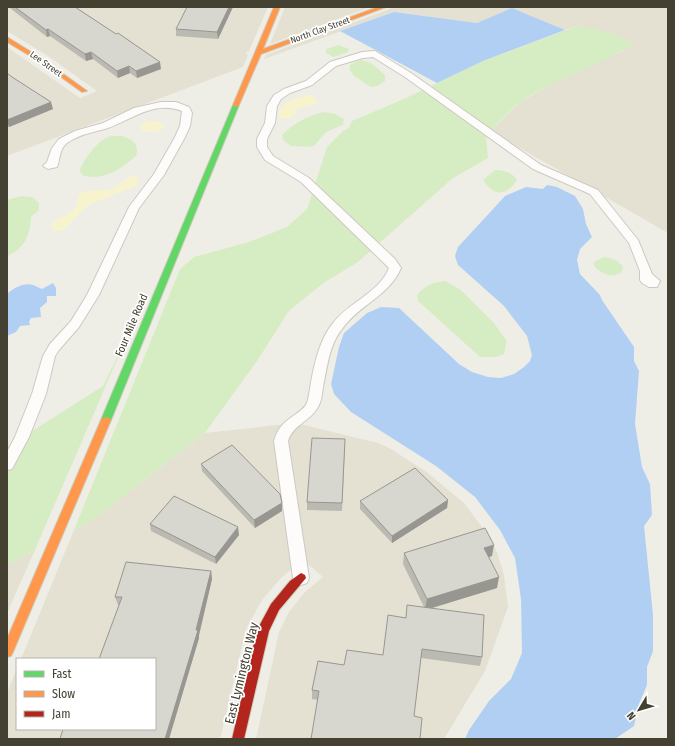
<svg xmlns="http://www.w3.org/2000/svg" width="675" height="746" font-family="'Fira Sans Condensed',sans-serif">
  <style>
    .residential { fill: #e4e1d3 }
    .green { fill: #d6edc3 }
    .sand { fill: #f7f4cd }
    .water { fill: #b1cff3 }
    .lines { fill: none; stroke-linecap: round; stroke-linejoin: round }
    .lane-casing { stroke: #cbcac2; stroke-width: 2 }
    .fast-casing { stroke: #cfcdbc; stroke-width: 2 }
    .slow-casing { stroke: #cfcdbc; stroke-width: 2 }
    .jam-casing { stroke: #cfcdbc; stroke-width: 2 }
    .lane { fill: #fdfcfb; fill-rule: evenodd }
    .fast { fill: #63d668; fill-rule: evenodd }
    .slow { fill: #ff974d; fill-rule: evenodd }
    .jam { fill: #b3261e; fill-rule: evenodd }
    .wall { fill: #bab9b2 }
    .shaded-wall { fill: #979691 }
    .building { fill: #d8d7cf; stroke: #979691 }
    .labels { text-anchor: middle; stroke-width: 3.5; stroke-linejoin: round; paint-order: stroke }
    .far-street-label { font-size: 9px; fill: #454132; stroke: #fff }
    .street-label { font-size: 11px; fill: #454132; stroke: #fff }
    .near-street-label { font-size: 13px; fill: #454132; stroke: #fff }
  </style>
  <rect width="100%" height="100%" fill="#efeee6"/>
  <path class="residential" d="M7,7h261l-19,44 -4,2 3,2 -5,12 -236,89v-109l73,51 17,-7 -49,-35 -41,-25z
    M285,7h85l-100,37z
    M395,7h273v226l-178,-102 29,-28 35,-21 67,-30 13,-8 -57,-18 -12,4 -53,-22 -35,15 -83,-11 -130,47 2,-4z
    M296,423l82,20 13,6 37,24 36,30 24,32 9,17 7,23 4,32 -23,64 -41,68h-188l23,-107 10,-20 16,-20 18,-15 -20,-17 -22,18 -19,22 -16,29 -26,110h-213v-46l10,-25v61h138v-70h-134l53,-129 16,-8 115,-89z
    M35,550l-27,61 -1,2v-48z"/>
  <path class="green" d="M577,26c20,3 39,6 57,18 -36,23 -79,34 -115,59 -12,9 -22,22 -33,32l2,23 -35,20 -95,84 -36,22 -33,27 -32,50 -52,72 -115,89 -16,8 106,-261 14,-12 55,-15 38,-15 20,-18 20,-62 16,-16 6,-3 3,-7 54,-23 77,-37z
    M339,45l10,4 -1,3 -14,5 -8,-4v-4z
    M361,60c12,2 16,8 24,15v6l-7,5 -7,1 -17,-11 -5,-7 2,-5z
    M325,112l10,2 9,5 -1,6 -17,7 -11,13 -5,2 -19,-1 -8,-6 -1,-5c12,-12 26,-20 43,-23z
    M122,136c10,3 18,8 14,20 -16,14 -31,24 -52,20l-4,-4c0,-9 18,-31 26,-34 5,-3 11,-2 16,-2z
    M495,170c9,0 17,2 22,10 -10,16 -23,17 -34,0z
    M21,196l11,1 7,6v7l-8,7c-1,19 -6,31 -24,39v-56z
    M604,257c8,1 14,3 19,10l-1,5c-10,7 -20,2 -28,-6v-4z
    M445,281l16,9 32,32 14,19 -3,13 -8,3h-16l-62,-56 -1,-6c7,-9 16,-13 28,-14z
    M126,339l-91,211 -28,15v-118l96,-61z"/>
  <path class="sand" d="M308,95l4,1 4,3 1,4 -20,6 -2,6 -5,3 -9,1 -2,-2c-1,-16 18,-18 29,-22z
    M148,121h9l9,6c-6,5 -19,7 -25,2v-3z
    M133,176l5,2 1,2 -3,6 -41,16 -9,5 -22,23 -10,1 -3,-4 2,-5c7,-4 16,-7 21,-13 5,-5 2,-13 8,-16 7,-5 20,-1 30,-4 8,-3 13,-11 21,-13z"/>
  <path class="water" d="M512,8l53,22 -82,31 -46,22 -97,-52 54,-19 83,11z
    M547,185l10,2 18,9 8,13 3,15 6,13 -12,12 -3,11 3,14 20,21 2,5 32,47v14l5,10 -4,53 7,43 8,17 2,31 -8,11 9,89v36l-6,16v18l-8,19 -5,22 -19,13h-150l4,-9 20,-29 22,-22 11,-26 -1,-54 -6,-41 -15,-28 -25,-33 -39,-31 -85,-54 -17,-18 -3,-10 8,-37 5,-14 23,-20 14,-6 18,1 60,56 13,8 16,5 13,1 13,-4 10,-7 6,-6 2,-6 -5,-19 -23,-30 -46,-41 -3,-9 3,-9 47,-51 21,-9 17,2z
    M53,283l3,5v8h-9v6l-7,6 1,9 -10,1 -2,4 1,3 -10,1 -4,6 -9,4v-42c6,-6 18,-12 26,-9 4,1 5,3 9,4z"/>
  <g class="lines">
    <defs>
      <path id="lane" d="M375,51l36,22 130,92 57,25 40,50 14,34 8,7 -3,6h-8l-7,-4 -2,-3v-9l-11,-28 -39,-49 -57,-25 -128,-92 -32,-20 -10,1 -27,8 -24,19 -22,8 -9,6 -4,7 -2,17 -8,16v8l6,9 36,22 86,81 6,9c-12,28 -42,37 -59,61 -13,16 -15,39 -19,58 -1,6 -1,12 -4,18 -7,16 -26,19 -31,36l21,137 -2,5 -6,2 -6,-2 -2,-5 -19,-137c7,-25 26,-24 33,-38 2,-6 3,-15 4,-21 4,-21 9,-43 22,-59 16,-21 46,-30 56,-55l-88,-86 -36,-22 -8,-13v-8l8,-16 2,-17 7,-11 10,-6 22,-8 24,-19 32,-10z
        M161,102h15l13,5 3,6 -2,13 -6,13 -20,36 -25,33 -40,87 -20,32 -20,23 -4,6 -9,38 -17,43 -17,32 -5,1v-18l8,-15 17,-43 11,-38 7,-12 21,-23 16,-26 42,-88 25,-33 20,-35 6,-13 2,-15c-27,-11 -50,8 -74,17 -13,4 -29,6 -41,15 -8,6 -7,17 -10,24l-9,2 -5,-3 4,-4 5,-14 7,-9 16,-8 28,-8 31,-15z"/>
      <path id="fast" d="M236,103l3,2 -128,315 -2,2h-6l-2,-2 132,-315z"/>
      <path id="slow" d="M274,7h6l-17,42 115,-42h8l-125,47 -22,51 -3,2 -2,-1 -1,-1z
        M7,37l34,21 46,33 -5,1 -45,-32 -30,-18z
        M106,417l3,1 2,2 -98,232 -2,4 -4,1v-18l94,-219 2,-2z"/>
      <path id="jam" d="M301,573l4,2 1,3 -27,32 -10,21 -25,108h-12l25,-109 14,-26 19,-23z"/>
    </defs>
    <use href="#lane" class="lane-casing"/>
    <use href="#fast" class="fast-casing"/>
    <use href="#slow" class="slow-casing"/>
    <use href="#jam" class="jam-casing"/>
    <use href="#lane" class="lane"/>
    <use href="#fast" class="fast"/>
    <use href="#slow" class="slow"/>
    <use href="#jam" class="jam"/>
  </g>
  <path class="wall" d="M7,7h68l86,62 -24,9 -7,-5 -12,5 -25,-19 -7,2 -36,-25 -3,1 -37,-29z
    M187,7h46l-15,32 -42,-3v-7z
    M7,73l46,36 -44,18 -2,-1z
    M345,446l-3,65 -35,-1v-8z
    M201,464l81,39v8l-27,17 -53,-57z
    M448,500l-1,8 -55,35 -32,-34v-8z
    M150,524l89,11 -23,29 -65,-33z
    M404,553l88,3 -3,1 8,31 -65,20 50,49 -2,9 -59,-8 -103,42 -6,-1v-9l32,-25 39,-10 23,-37 18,-11 -21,-43z
    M211,571l1,8 -13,56v3l-30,101h-109l95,-10 -36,-124h-1l-3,-8z"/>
  <path class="shaded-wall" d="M229,7h4l-15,32 -1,-7z
    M48,29l2,7 -3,1 -1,-7z
    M91,52l2,7 -7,2 -1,-7z
    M160,62l1,7 -24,9 -1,-7z
    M129,66l1,7 -12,5 -1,-7z
    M51,102l2,7 -44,18 -2,-7z
    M448,500l-1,8 -55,35v-7z
    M282,503v8l-27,17 -1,-8z
    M238,527l1,8 -23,29 -1,-7z
    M494,545l-2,11 -10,3 2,-11z
    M211,571l1,8 -13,56v3l-30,101h-4l31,-109z
    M499,577l-2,11 -72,22 2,-11z"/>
  <path class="building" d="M15,7h60l41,27 2,-1 42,29 -24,9 -7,-5 -12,5 -26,-19 -6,2 -37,-25 -2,1z
    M187,7h42l-12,25 -41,-3z
    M7,73l5,4 39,25 -44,18z
    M312,438l33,1 -3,64 -35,-1z
    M232,445l48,49 2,9 -28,17 -53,-56z
    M415,468l33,32 -56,36 -32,-35z
    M174,496l64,31 -23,30 -65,-33z
    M485,528l9,17 -10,3 15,29 -72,22 -23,-46z
    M126,562l85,9 -15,59h2l-33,109h-105l3,-10h92v-70h-56l23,-62h-7z
    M407,605l77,10 -2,42 -60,-8 -8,67 8,2 -2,21h-109l8,-48 -7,-1 6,-29 26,4 3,-15 36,5 5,-40 18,3z"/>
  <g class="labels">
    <g class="far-street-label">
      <text transform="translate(320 30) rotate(-20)" y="3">North Clay Street</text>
      <text transform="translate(46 64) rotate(35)" y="3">Lee Street</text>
    </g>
    <g class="street-label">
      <text transform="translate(131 325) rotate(-67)" y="4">Four Mile Road</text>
    </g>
    <g class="near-street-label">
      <text transform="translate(241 673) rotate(-76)" y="5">East Lymington Way</text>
    </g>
  </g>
  <rect width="675" height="746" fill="none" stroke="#454132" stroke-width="16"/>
  <rect x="16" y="658" width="140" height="72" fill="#ffffff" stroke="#b5b3ad"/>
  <rect x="24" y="671" width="20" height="6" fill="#63d668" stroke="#b5b3ad"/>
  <text x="52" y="678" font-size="12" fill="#454132">Fast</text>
  <rect x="24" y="691" width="20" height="6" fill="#ff974d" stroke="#b5b3ad"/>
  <text x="52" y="698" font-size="12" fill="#454132">Slow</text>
  <rect x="24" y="711" width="20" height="6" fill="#b3261e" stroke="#b5b3ad"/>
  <text x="52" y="718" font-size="12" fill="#454132">Jam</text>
  <g transform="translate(639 710) rotate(232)" stroke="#ffffff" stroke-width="3" paint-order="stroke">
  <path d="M0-3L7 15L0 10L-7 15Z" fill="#454132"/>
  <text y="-6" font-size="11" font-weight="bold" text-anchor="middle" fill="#454132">N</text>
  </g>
</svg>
